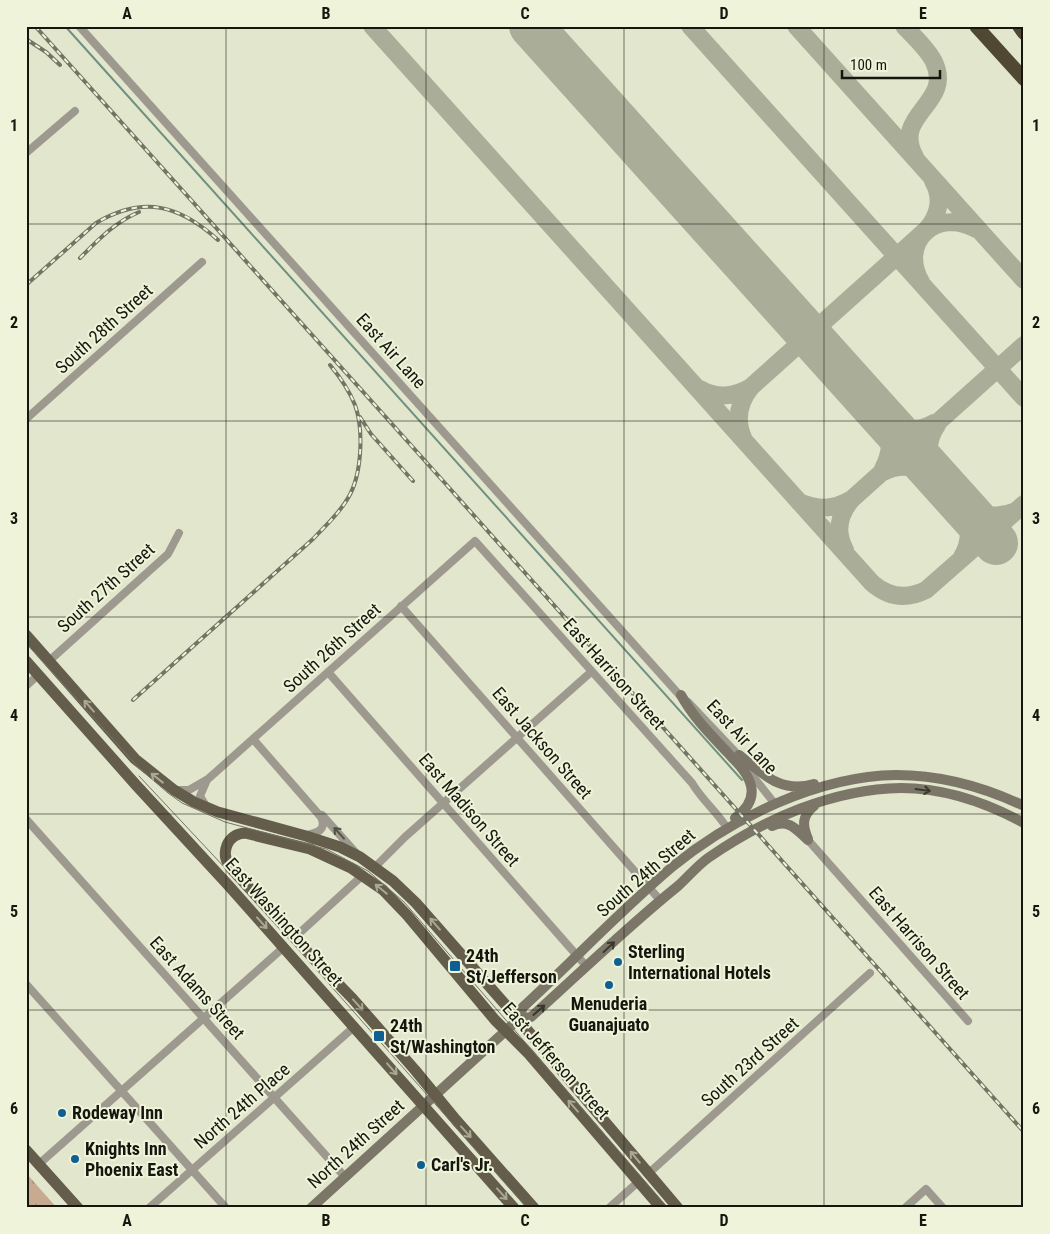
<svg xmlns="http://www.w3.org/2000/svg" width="1050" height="1234" font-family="'Roboto Condensed',sans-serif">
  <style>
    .park { fill: url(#park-tufts) }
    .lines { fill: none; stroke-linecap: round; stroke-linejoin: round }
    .stream { stroke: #709080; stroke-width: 2 }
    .taxiway { stroke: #aaae98; stroke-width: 18 }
    .runway { stroke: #aaae98; stroke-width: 44 }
    .minor { stroke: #9d998f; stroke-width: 8 }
    .secondary { stroke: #7b7667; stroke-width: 10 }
    .primary { stroke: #645d4b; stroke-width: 11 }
    .motorway { stroke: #504833; stroke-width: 14 }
    .tram { stroke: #727564; stroke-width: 1 }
    .rail-casing { stroke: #727564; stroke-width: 4 }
    .rail { stroke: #eef3d9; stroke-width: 2; stroke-dasharray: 5.5; stroke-linecap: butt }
    .oneway { stroke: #a9a892 }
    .oneway2 { stroke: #39382d }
    .oneway3 { stroke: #525248 }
    .grid { fill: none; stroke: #15170e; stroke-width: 1; stroke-opacity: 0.55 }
    .poi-dot { fill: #0f6092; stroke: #eef3d9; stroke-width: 2 }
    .labels { text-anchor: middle; stroke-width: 4; stroke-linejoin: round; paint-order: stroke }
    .street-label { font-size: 18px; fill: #15170e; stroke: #eef3d9 }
    .poi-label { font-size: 18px; font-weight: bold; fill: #15170e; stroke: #eef3d9; text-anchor: start }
    .neatline { fill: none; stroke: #15170e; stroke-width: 2 }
    .grid-label { font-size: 16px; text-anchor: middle; font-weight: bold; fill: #15170e }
  </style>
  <defs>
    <pattern id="park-tufts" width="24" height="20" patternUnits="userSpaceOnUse" patternTransform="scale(1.25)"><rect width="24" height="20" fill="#c7aa8f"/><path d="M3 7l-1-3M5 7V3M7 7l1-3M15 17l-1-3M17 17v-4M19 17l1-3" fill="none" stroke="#a08973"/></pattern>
  </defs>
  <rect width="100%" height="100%" fill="#e1e6cc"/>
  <path class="park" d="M26,1173l31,35h-31z"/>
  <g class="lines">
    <path class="stream" d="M65,26l677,754"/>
    <path class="taxiway" d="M372,26l500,557c16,14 34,17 54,7l98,-86
      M690,26l334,372
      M796,26l228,254
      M904,26c10,11 24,23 30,36 20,42 -43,52 -19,95
      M926,230c13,-14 17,-32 7,-49
      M921,282c-23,-40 16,-75 55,-53
      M700,389c18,10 34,8 51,-2
      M879,414c17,13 35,21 55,9
      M880,414c11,20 14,34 3,55
      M937,425c-12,17 -10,37 1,54
      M744,440c-9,-19 -6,-37 7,-53l174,-156
      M883,472c19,-10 38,-5 55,7
      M956,499c13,19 18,38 6,58
      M799,502c20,8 34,8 53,-3
      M959,502c17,14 33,17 54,10
      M845,550c-10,-18 -6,-36 7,-51l172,-154"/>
    <path class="runway" d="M531,26l465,517"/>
    <path class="minor" d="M79,26l605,674
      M26,153l49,-42
      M26,419l176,-157
      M401,606l259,294
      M49,661l119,-107 11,-21
      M328,672l259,295
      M26,686l12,-11
      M688,702l54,57
      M253,739l68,78c6,13 -4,16 -14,18
      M744,765l31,39
      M176,790h13l19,-11 267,-238 217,242c10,17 25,29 35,45
      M206,806l-6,-10 7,-16
      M322,815l34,38
      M26,819l319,358
      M808,840l160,181
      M375,867l30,-30 186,-165
      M294,938l69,-63
      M26,984l200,224
      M39,1164l245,-217
      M649,1173l221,-200
      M149,1208l205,-181
      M609,1208l29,-26
      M905,1208l21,-19 17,19"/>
    <path class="secondary" d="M681,695c12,22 29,39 46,57 9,10 21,20 24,34 3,13 -5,24 -16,32
      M739,755c24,19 42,39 75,29
      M772,826c16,-8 25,4 36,14
      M808,839c-6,-14 -6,-23 6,-33
      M518,1019l13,-2c49,-44 96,-90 147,-131 10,-9 19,-20 30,-28 56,-39 125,-69 193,-70 43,0 86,15 123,35
      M311,1208l200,-182 7,-7 5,-12c50,-46 97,-96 149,-140 60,-49 146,-91 224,-92 45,0 88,12 128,31"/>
    <path class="primary" d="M26,635l109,124 39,31 20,12 24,10 88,24 34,11 20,10 33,24 23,22 102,116 160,189
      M26,661l110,124 93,101 285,322
      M26,1150l52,58
      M534,1208l-78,-88 -41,-50 -63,-72 -38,-39 -84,-92c-10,-14 -3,-33 15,-34l65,16 41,19 32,22 24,25 88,105 33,33 133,155"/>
    <path class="motorway" d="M976,26l48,53
      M1019,26l5,7"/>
    <path class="tram" d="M26,643l112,124 30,26 14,10 43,19 101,27 42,22 36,31 264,306
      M139,776l116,124 272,308"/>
    <defs>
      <path id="rail" d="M35,26l409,456 580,650
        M26,39l20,13 14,13
        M80,258c18,-18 35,-36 59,-46
        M26,285l70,-62c48,-28 83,-18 122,17
        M360,417l11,17 42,47
        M133,700l180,-161c12,-13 26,-25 35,-41 14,-23 16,-68 7,-93 -6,-15 -15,-28 -25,-40"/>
    </defs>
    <use href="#rail" class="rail-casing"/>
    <use href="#rail" class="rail"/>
  </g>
  <defs><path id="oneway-shaft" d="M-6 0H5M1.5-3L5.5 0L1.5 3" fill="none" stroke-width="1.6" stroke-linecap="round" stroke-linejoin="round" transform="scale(1.25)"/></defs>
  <g class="oneway">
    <use href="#oneway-shaft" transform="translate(89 706) rotate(-131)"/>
    <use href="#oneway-shaft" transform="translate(157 778) rotate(-142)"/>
    <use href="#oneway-shaft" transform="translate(381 889) rotate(-141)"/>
    <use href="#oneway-shaft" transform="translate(262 923) rotate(48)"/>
    <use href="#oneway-shaft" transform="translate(435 924) rotate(-131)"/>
    <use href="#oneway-shaft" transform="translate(358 1005) rotate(48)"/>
    <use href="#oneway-shaft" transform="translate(392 1069) rotate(49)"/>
    <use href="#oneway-shaft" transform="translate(573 1106) rotate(-131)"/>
    <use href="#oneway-shaft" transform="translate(466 1132) rotate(48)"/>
    <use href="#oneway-shaft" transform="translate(635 1157) rotate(-130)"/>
    <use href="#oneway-shaft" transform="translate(502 1194) rotate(48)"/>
  </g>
  <g class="oneway2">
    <use href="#oneway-shaft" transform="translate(923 790) rotate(8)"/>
    <use href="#oneway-shaft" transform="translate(609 947) rotate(-43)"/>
    <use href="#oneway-shaft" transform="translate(539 1010) rotate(-41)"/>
  </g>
  <use class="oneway3" href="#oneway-shaft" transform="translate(339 833) rotate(-132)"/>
  <path class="grid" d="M226,26v1182M426,26v1182M624,26v1182M824,26v1182M26,224h998M26,421h998M26,617h998M26,814h998M26,1010h998"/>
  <g class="poi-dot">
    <circle cx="618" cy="962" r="5"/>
    <rect x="449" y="960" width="12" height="12" rx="2.5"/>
    <circle cx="609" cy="985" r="5"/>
    <rect x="373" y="1030" width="12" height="12" rx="2.5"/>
    <circle cx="62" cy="1113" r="5"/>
    <circle cx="75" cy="1159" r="5"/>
    <circle cx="421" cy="1165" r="5"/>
  </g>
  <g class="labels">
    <g class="street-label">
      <text transform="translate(104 329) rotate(-42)" y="6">South 28th Street</text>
      <text transform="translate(391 351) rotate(48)" y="6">East Air Lane</text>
      <text transform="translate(106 588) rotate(-42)" y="6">South 27th Street</text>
      <text transform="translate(332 648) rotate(-42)" y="6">South 26th Street</text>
      <text transform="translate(614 674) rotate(48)" y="6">East Harrison Street</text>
      <text transform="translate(742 737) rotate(47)" y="6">East Air Lane</text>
      <text transform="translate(542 743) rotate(49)" y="6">East Jackson Street</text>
      <text transform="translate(469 810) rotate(49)" y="6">East Madison Street</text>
      <text transform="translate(646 873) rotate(-41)" y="6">South 24th Street</text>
      <text transform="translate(284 922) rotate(48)" y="6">East Washington Street</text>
      <text transform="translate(919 943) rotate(49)" y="6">East Harrison Street</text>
      <text transform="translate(197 988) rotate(48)" y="6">East Adams Street</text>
      <text transform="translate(556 1061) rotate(48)" y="6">East Jefferson Street</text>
      <text transform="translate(750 1062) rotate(-42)" y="6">South 23rd Street</text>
      <text transform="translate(242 1106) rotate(-41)" y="6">North 24th Place</text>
      <text transform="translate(356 1144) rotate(-42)" y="6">North 24th Street</text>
    </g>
    <g class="poi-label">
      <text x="628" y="958">Sterling<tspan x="628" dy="21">International Hotels</tspan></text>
      <text x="466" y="962">24th<tspan x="466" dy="21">St/Jefferson</tspan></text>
      <text x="609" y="1010" text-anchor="middle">Menuderia<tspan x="609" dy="21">Guanajuato</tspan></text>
      <text x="390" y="1032">24th<tspan x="390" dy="21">St/Washington</tspan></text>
      <text x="72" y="1119">Rodeway Inn</text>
      <text x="85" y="1155">Knights Inn<tspan x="85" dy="21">Phoenix East</tspan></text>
      <text x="431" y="1171">Carl's Jr.</text>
    </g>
  </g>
  <rect width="1050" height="1234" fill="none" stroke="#eef3d9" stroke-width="55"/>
  <path d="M842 70v8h98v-8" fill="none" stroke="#15170e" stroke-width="2.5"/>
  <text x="850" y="70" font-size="15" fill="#15170e" stroke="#eef3d9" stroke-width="4" paint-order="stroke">100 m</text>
  <rect x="28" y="28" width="994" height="1178" class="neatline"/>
  <g class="grid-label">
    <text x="127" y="19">A</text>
    <text x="326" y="19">B</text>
    <text x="525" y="19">C</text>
    <text x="724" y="19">D</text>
    <text x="923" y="19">E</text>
    <text x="14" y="131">1</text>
    <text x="1036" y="131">1</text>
    <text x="14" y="328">2</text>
    <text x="1036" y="328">2</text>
    <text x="14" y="524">3</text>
    <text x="1036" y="524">3</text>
    <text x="14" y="721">4</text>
    <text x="1036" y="721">4</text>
    <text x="14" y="917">5</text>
    <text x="1036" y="917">5</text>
    <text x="14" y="1114">6</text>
    <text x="1036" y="1114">6</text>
    <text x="127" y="1226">A</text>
    <text x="326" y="1226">B</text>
    <text x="525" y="1226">C</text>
    <text x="724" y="1226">D</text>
    <text x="923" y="1226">E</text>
  </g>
</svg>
